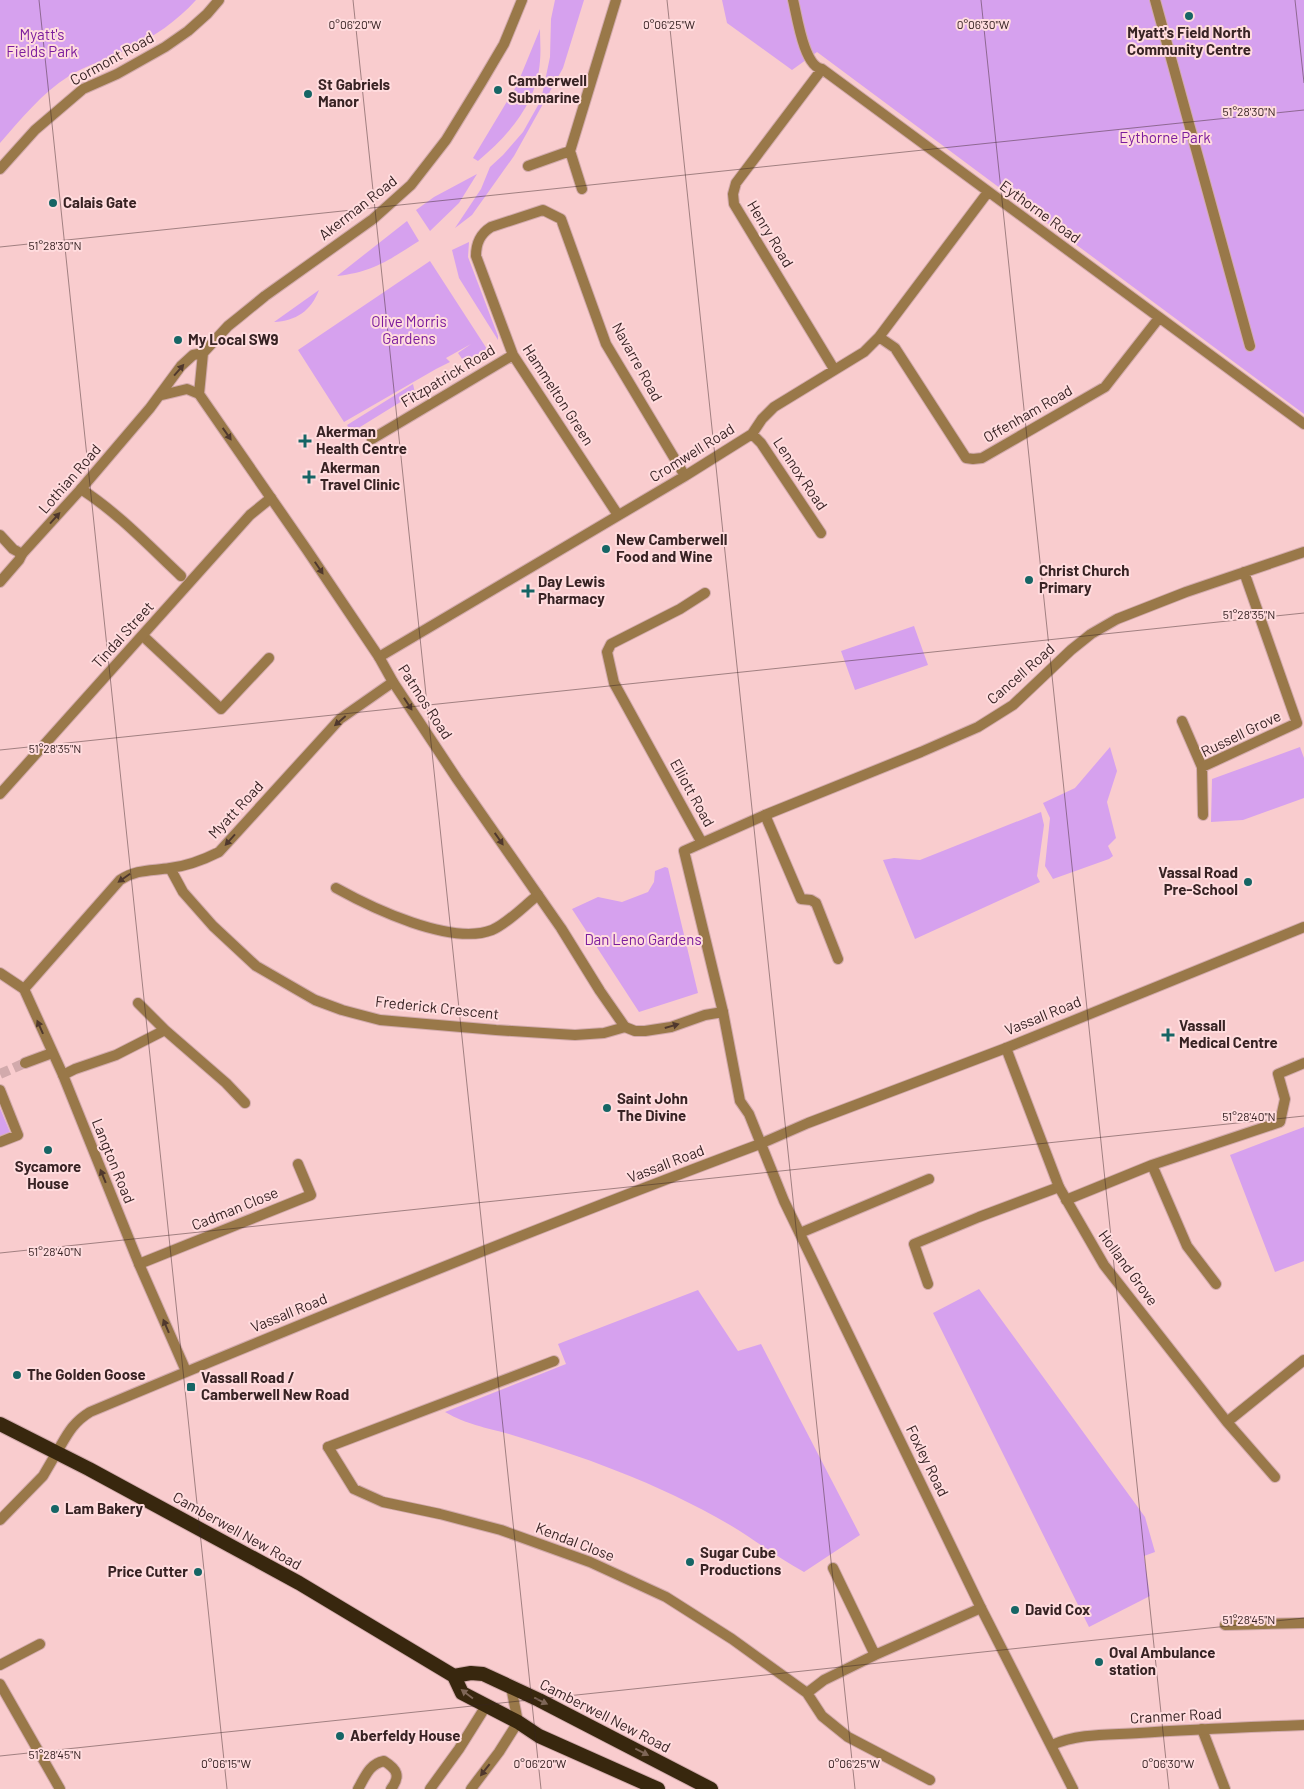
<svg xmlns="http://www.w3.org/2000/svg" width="1304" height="1789" font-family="Barlow,sans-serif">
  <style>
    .green { fill: #d6a1ee }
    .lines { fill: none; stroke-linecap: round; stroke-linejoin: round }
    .minor-tunnel { stroke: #d2aaac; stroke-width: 10; stroke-dasharray: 10 5; stroke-linecap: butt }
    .service-casing { stroke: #d2aaac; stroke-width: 12 }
    .pedestrian-casing { stroke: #d2aaac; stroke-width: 12 }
    .minor-casing { stroke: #d2aaac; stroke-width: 12 }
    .tertiary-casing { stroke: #d2aaac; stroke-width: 12 }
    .trunk-casing { stroke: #d2aaac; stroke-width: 16 }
    .service { stroke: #997849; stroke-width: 10 }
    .pedestrian { stroke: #997849; stroke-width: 10 }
    .minor { stroke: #997849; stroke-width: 10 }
    .tertiary { stroke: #997849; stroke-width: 10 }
    .trunk { stroke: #38270e; stroke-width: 14 }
    .oneway { fill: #50382d }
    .oneway2 { fill: #7e6657 }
    .ticks { fill: none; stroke: #382324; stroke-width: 1; stroke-opacity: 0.45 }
    .poi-dot { fill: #166565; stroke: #ffdcde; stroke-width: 2 }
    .labels { text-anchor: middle; stroke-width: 4; stroke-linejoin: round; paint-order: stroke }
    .poi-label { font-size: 15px; font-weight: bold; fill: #382324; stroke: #ffdcde; text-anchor: start }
    .park-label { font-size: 15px; fill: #7c1c9d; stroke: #ffdcde }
    .street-label { font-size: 15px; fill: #382324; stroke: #ffdcde }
    .ticks-label { font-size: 12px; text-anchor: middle; fill: #382324; stroke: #ffdcde; stroke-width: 4; stroke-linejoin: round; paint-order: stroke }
  </style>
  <rect width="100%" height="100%" fill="#f9ccce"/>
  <path class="green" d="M0,0h196c-19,21 -42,37 -68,49 -20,10 -41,16 -59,27 -27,17 -48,43 -69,67z
    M555,0h29l-21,68 -49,88 -42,59 -17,13 26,-39 9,-22 13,-12 20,-23 18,-32 9,-43 1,-38z
    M722,0h582v414l-487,-362 -25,18 -65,-47z
    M540,29c0,11 1,21 0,32 -3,42 -31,74 -62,100l-5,-3 44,-73z
    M477,174l-18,29 -29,28 -14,-21 18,-13z
    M407,221l12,20c-30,19 -46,31 -82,35z
    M469,242l-1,15 30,79v4l-39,-62 -7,-28z
    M430,261l57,88 -22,14 -7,-10 13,-9 -25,14 4,4 -14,7 -92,53 -46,-72z
    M319,290c-8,21 -23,31 -45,32z
    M413,384l2,9 -63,39 -5,-7z
    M914,626l14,39 -73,25 -14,-39z
    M1110,747l7,24 -10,31 9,36 -8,8 5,10 -4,3 -56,20 -8,-13 5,-48 -7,-15 32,-15z
    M1300,747l4,11v40l-61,22 -32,2 1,-43z
    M1041,812l3,13 -7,51 3,6 -125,57 -32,-79 11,-2 26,2z
    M665,867l3,1 30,125 -59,19 -67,-103 26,-12 24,5 26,-10 6,-10 1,-11z
    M0,1108l10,24 -10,4z
    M1304,1127v134l-29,11 -45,-117z
    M979,1289l166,228 10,35 -11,4 6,40 -61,31 -156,-314z
    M698,1290l40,61 23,-7 99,191 -56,37c-26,-14 -49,-32 -74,-47 -36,-21 -74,-39 -113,-54 -35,-14 -72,-26 -108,-37 -25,-7 -41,-9 -64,-22l121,-48 -8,-20z"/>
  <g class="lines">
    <path class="minor-tunnel" d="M0,1074l25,-11"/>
    <defs>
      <path id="service" d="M81,489c37,24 68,57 100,87
        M143,636l78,73 48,-51
        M1182,721l20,46
        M765,815l36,84 10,1 5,3 22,56
        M336,888c36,20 115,58 156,42 15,-6 33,-25 46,-35
        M138,1003l27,27
        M63,1075l12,-6 41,-14 49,-25 61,53 19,20
        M1152,1165l35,81 29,38
        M1066,1200l86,-35 128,-43 5,-23 -7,-25 26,-11
        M800,1233l129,-54
        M139,1264l172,-69 -13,-31
        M928,1284l-14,-40 65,-27 80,-30
        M328,1447l226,-86
        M1225,1625l79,-2
        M0,1665l40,-21
        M1202,1729l23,60
        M358,1789c7,-12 11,-25 26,-28 13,8 17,15 7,28"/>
      <path id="pedestrian" d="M1155,0l95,346"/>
      <path id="minor" d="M793,0c4,16 11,67 29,69l482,355
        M822,69l-86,114 -3,11 1,10 100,165
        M528,166l42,-15
        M0,169l35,-39 48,-41 34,-15 48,-27 23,-16 19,-17 12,-14
        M582,189l-12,-38 46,-151
        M879,337l16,11 71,110 7,1 9,-1 123,-71 54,-69
        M752,434l9,9 60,90
        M372,439l141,-84
        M618,515l-105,-160 -37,-99c0,-13 4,-22 15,-29l52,-17 18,9 45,125 79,132
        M0,535l13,14 9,5
        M705,593l-25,16 -69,35 -4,8 7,31 88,160 -18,8 39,161
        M379,657l306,-181 67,-42 10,-15 12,-12 90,-55 15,-15 109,-145
        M0,794l250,-279 21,-17
        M1203,815l-1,-48 95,-44 -53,-151
        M702,843l63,-28 156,-63 57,-25 35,-22 58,-55 20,-16 26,-15 69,-27 118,-40
        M170,868l13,24 30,34 43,40 59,34 27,10 38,10 116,10 79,5 29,-2 21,-6
        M24,989l96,-109c17,-11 31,-9 50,-12 18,-2 33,-8 49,-16l121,-133 53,-37
        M1006,1048l53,139 45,78 123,157 48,55
        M25,1063l27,-10
        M0,1090l18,45 -18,7
        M1227,1422l77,-62
        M328,1447l26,42 29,13 57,12 61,16 89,32 76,35 66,42 75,54 15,23 26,21 82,43
        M0,1520l43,-44 14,-24
        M833,1568l42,87
        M0,1684l60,105
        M807,1693l17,-13 51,-25 106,-47
        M1052,1745c27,-12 58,-10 87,-12 55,-4 110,-6 165,-8"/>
      <path id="tertiary" d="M203,353l25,-27 10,-8 27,-22 108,-77 38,-34 35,-45 35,-57 23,-39 18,-44
        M199,394l4,-41
        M162,395l25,-6 12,5 108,156 72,107 14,25 64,97 104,149 39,63 25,36 10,4h10l26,-4 34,-12 18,-3 17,89 9,13 35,87 197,407 92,181
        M0,582l19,-22 3,-6 59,-65 69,-81 31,-42 12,-11 10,-2
        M0,973l24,16 39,86 76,189 47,107
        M57,1452c10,-17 15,-29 33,-40 222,-93 445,-184 670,-268l48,-21 198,-75 298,-121
        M430,1789l29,-40 27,-43
        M471,1789l28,-37 19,-30 -7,-35"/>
      <path id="trunk" d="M0,1424l89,45 210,114 155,93 8,17 56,29 21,14 119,53
        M454,1676l17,-3 12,1 56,26 172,89"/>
    </defs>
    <use href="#service" class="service-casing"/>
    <use href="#pedestrian" class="pedestrian-casing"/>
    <use href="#minor" class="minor-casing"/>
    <use href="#tertiary" class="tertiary-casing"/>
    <use href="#trunk" class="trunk-casing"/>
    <use href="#service" class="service"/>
    <use href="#pedestrian" class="pedestrian"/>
    <use href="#minor" class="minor"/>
    <use href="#tertiary" class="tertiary"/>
    <use href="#trunk" class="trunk"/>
  </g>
  <defs><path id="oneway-solid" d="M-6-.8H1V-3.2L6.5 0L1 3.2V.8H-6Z" transform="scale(1.25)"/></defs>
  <g class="oneway">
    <use href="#oneway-solid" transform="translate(179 370) rotate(-49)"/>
    <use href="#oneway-solid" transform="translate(227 434) rotate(55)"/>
    <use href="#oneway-solid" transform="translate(55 518) rotate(-48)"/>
    <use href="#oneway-solid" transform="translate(319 568) rotate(56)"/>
    <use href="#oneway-solid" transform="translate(408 704) rotate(57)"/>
    <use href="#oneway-solid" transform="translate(340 721) rotate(139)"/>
    <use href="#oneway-solid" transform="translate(499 839) rotate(55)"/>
    <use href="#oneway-solid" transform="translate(230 840) rotate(132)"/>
    <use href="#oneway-solid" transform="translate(124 878) rotate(145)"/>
    <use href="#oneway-solid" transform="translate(672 1026) rotate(-16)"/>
    <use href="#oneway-solid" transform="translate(40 1027) rotate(-114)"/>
    <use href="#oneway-solid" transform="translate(103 1176) rotate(-112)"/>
    <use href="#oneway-solid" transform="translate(166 1326) rotate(-113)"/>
    <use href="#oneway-solid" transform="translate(485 1770) rotate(128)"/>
  </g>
  <g class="oneway2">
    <use href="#oneway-solid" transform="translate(467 1694) rotate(-143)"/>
    <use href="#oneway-solid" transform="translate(541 1701) rotate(26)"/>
    <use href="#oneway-solid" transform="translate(642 1752) rotate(27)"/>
  </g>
  <path class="ticks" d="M39,0l188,1789M353,0l188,1789M667,0l188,1789M981,0l188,1789M1295,0l9,83M0,247l1304,-137M0,750l1304,-137M0,1253l1304,-137M0,1756l1304,-138"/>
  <g class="poi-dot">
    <circle cx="1189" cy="16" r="5"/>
    <circle cx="498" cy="90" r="5"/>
    <circle cx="308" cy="94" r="5"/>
    <circle cx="53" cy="203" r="5"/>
    <circle cx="178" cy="340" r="5"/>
    <path d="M302.5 433.5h5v5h5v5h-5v5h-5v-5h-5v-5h5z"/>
    <path d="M306.5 469.5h5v5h5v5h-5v5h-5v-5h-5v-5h5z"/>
    <circle cx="606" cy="549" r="5"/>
    <circle cx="1029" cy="580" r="5"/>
    <path d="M525.5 583.5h5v5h5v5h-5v5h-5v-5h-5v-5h5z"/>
    <circle cx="1248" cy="882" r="5"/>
    <path d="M1165.5 1027.5h5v5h5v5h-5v5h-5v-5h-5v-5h5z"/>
    <circle cx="607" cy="1108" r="5"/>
    <circle cx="48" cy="1150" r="5"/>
    <circle cx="17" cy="1375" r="5"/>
    <rect x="186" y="1382" width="10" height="10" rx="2.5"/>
    <circle cx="55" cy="1509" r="5"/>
    <circle cx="690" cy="1562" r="5"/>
    <circle cx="198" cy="1572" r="5"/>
    <circle cx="1015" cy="1610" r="5"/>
    <circle cx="1099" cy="1662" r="5"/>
    <circle cx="340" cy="1736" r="5"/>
  </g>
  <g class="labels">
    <g class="poi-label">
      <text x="1189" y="38" text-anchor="middle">Myatt's Field North<tspan x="1189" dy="17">Community Centre</tspan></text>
      <text x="508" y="86">Camberwell<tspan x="508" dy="17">Submarine</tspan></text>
      <text x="318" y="90">St Gabriels<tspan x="318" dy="17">Manor</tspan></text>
      <text x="63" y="208">Calais Gate</text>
      <text x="188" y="345">My Local SW9</text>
      <text x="316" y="437">Akerman<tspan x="316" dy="17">Health Centre</tspan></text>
      <text x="320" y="473">Akerman<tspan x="320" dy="17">Travel Clinic</tspan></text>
      <text x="616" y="545">New Camberwell<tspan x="616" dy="17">Food and Wine</tspan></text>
      <text x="1039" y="576">Christ Church<tspan x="1039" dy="17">Primary</tspan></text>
      <text x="538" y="587">Day Lewis<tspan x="538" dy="17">Pharmacy</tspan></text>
      <text x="1238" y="878" text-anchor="end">Vassal Road<tspan x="1238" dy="17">Pre-School</tspan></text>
      <text x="1179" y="1031">Vassall<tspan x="1179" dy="17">Medical Centre</tspan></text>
      <text x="617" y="1104">Saint John<tspan x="617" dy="17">The Divine</tspan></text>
      <text x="48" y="1172" text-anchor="middle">Sycamore<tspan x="48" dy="17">House</tspan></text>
      <text x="27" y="1380">The Golden Goose</text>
      <text x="201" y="1383">Vassall Road /<tspan x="201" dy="17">Camberwell New Road</tspan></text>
      <text x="65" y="1514">Lam Bakery</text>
      <text x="700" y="1558">Sugar Cube<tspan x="700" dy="17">Productions</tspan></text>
      <text x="188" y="1577" text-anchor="end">Price Cutter</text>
      <text x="1025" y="1615">David Cox</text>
      <text x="1109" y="1658">Oval Ambulance<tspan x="1109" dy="17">station</tspan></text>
      <text x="350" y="1741">Aberfeldy House</text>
    </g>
    <g class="park-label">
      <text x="42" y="40">Myatt's<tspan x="42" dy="17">Fields Park</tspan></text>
      <text x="1165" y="143">Eythorne Park</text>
      <text x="409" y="327">Olive Morris<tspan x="409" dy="17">Gardens</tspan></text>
      <text x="643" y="945">Dan Leno Gardens</text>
    </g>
    <g class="street-label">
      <text transform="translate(112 59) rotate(-29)" y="5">Cormont Road</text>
      <text transform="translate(358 208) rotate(-38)" y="5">Akerman Road</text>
      <text transform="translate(1040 212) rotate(36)" y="5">Eythorne Road</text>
      <text transform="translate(770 234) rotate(59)" y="5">Henry Road</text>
      <text transform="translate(637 362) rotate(61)" y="5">Navarre Road</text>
      <text transform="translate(448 376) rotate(-31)" y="5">Fitzpatrick Road</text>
      <text transform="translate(558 395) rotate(57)" y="5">Hammelton Green</text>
      <text transform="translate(1028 414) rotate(-30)" y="5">Offenham Road</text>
      <text transform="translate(692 453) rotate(-32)" y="5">Cromwell Road</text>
      <text transform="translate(800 474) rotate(56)" y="5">Lennox Road</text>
      <text transform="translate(70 479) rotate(-49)" y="5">Lothian Road</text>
      <text transform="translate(123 635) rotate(-48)" y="5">Tindal Street</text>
      <text transform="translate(1021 674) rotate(-41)" y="5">Cancell Road</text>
      <text transform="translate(425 702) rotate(57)" y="5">Patmos Road</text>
      <text transform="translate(1241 734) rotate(-26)" y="5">Russell Grove</text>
      <text transform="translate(692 793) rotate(61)" y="5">Elliott Road</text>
      <text transform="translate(236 810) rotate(-47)" y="5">Myatt Road</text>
      <text transform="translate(437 1008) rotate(6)" y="5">Frederick Crescent</text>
      <text transform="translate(1043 1016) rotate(-22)" y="5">Vassall Road</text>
      <text transform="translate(113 1161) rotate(68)" y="5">Langton Road</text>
      <text transform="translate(666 1164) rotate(-21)" y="5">Vassall Road</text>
      <text transform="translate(235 1209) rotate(-22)" y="5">Cadman Close</text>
      <text transform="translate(1128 1268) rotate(54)" y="5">Holland Grove</text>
      <text transform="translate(289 1313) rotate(-22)" y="5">Vassall Road</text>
      <text transform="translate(927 1461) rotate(64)" y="5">Foxley Road</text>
      <text transform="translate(237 1531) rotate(29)" y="5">Camberwell New Road</text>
      <text transform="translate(575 1542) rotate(21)" y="5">Kendal Close</text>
      <text transform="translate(605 1716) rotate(27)" y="5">Camberwell New Road</text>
      <text transform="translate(1176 1716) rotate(-3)" y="5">Cranmer Road</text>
    </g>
  </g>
  <g class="ticks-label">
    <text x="355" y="29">0°06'20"W</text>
    <text x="669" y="29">0°06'25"W</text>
    <text x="983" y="29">0°06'30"W</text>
    <text x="1249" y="116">51°28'30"N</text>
    <text x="55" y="250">51°28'30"N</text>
    <text x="1249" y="619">51°28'35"N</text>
    <text x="55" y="753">51°28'35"N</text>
    <text x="1249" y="1121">51°28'40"N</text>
    <text x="55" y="1256">51°28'40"N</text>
    <text x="1249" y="1624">51°28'45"N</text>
    <text x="55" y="1759">51°28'45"N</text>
    <text x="226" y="1768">0°06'15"W</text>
    <text x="540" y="1768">0°06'20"W</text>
    <text x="854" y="1768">0°06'25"W</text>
    <text x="1168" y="1768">0°06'30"W</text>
  </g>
</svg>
